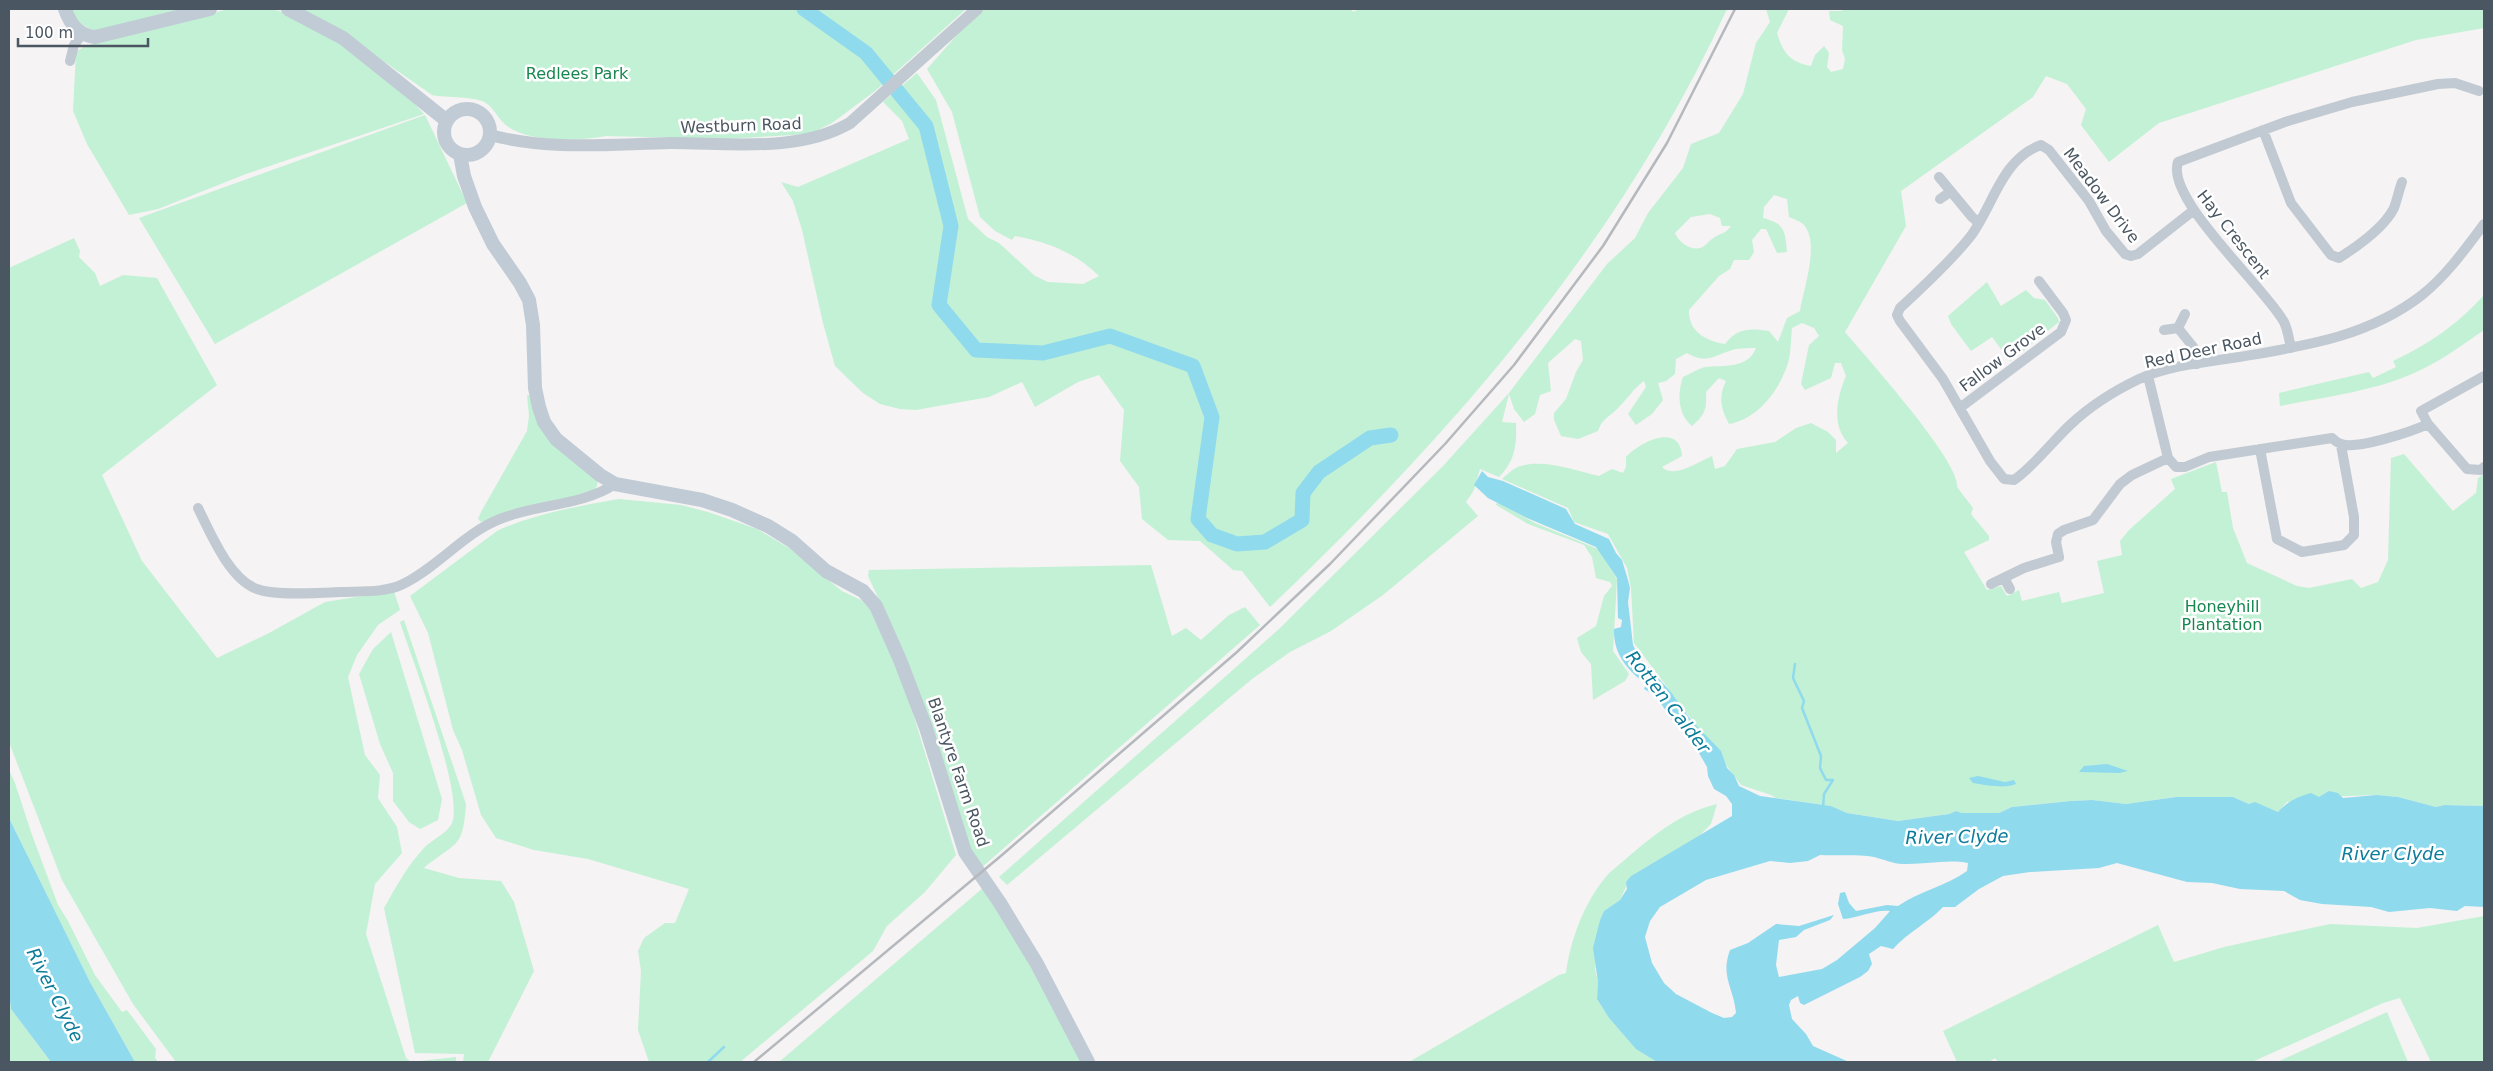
<svg xmlns="http://www.w3.org/2000/svg" width="2493" height="1071" font-family="'DejaVu Sans',sans-serif">
  <style>
    .green { fill: #c3f1d5; fill-rule: evenodd }
    .water { fill: #90daee; fill-rule: evenodd }
    .lines { fill: none; stroke-linecap: round; stroke-linejoin: round }
    .stream { stroke: #90daee; stroke-width: 2.5 }
    .river { stroke: #90daee; stroke-width: 15 }
    .minor { stroke: #c1cad2; stroke-width: 10 }
    .tertiary { stroke: #c1cad2; stroke-width: 12 }
    .secondary { stroke: #c1cbd6; stroke-width: 14 }
    .rail { stroke: #b5b8bd; stroke-width: 2.5 }
    .labels { text-anchor: middle; stroke-width: 5; stroke-linejoin: round; paint-order: stroke }
    .park-label { font-size: 16px; fill: #17864f; stroke: #fff }
    .street-label { font-size: 16px; fill: #4a5661; stroke: #fff }
    .water-label { font-size: 18px; font-style: italic; fill: #0c7c9b; stroke: #fff }
  </style>
  <rect width="100%" height="100%" fill="#f5f3f3"/>
  <path class="green" d="M70,9h118l-88,22c-16,-2 -22,-9 -30,-22z
    M229,9c17,-2 40,-2 56,4 38,14 114,70 139,101l-178,60 -88,35 -29,6 -42,-71 -14,-33 3,-59 9,-6z
    M301,9h665l-91,82 -43,32 -22,11 -85,5 -119,-3c-27,5 -76,7 -99,-10 -9,-7 -13,-18 -21,-23 -10,-7 -40,-5 -54,-8l-86,-60z
    M984,9h367l2,3 6,-3h368c-106,231 -274,424 -457,598l-28,-36 -9,-1 -33,-29 -32,-1 -26,-21 -3,-32 -19,-26 4,-51 -25,-35 -21,7 -43,25 -13,-25 -33,15 -73,13 -16,-1 -20,-5 -17,-11 -28,-27 -12,-43 -21,-93 -9,-29 -12,-19 17,5 111,-48 -7,-18 -19,-19 34,-29 19,27 32,119 19,18 12,6 36,33 13,6 35,2 16,-8c-24,-24 -52,-34 -84,-40l-3,4 -17,-9 -15,-14 -28,-105 -25,-43 36,-41z
    M1766,9h23l-12,24c6,20 13,29 34,33l4,-11 9,-9 5,7 -2,14 4,5 12,-3 2,-10 -3,-9 1,-24 -13,-6 -1,-9h13l1,-2h640l1,19 -68,12 -257,83 -50,39 -28,-37 5,-16 -19,-25 -21,-8 -13,21 -132,94 5,35 -61,106c20,24 116,130 112,155l16,21 -2,6 18,22v4l-25,12 23,38 14,-4 6,10 12,-6 3,11 37,-9 3,11 42,-10 -7,-32 25,-6 -2,-14 9,-11 46,-41 -4,-10 45,-17 6,30h5l6,36 14,35 50,23 12,2 43,-9 9,9 17,-6 10,-22 3,-102 13,-4 49,57 23,-18 2,-15 6,-4v332l-40,-1 -8,2 -38,-10 -21,-2 -58,2 -32,5 -9,10 -23,-9 -6,1 -16,-7h-57l-50,7 -34,-4 -21,1 -59,6 -13,6h-37l-6,-2 -7,3 -51,7 -51,-8 -16,-7 -55,-8 -5,-3 -30,-10 -107,-142 -3,-55 -4,-20 -19,-34 -34,-12 -6,-14 -66,-29c5,-4 12,-12 19,-13 24,-7 54,5 78,10l13,-7 11,4 3,-6v-10c14,-15 54,-35 56,-1l-20,11c12,12 36,-5 50,-11l3,13 10,-3 12,-17 38,-7 21,-14 15,-5 17,9 8,8v13l12,-10c-17,-18 -11,-46 -2,-67l-5,-13h-6l-4,15 -26,12 -4,-6 8,-39 10,-9 -5,-8 -12,-5 -10,5c-1,10 -1,20 -3,31 -7,28 -30,60 -60,65 -8,-15 -11,-27 -3,-43l-7,-3 -13,14c1,17 -1,23 -14,34 -14,-11 -15,-32 -9,-49 7,-3 14,-8 22,-10 19,-2 43,2 51,-19 -6,0 -13,0 -20,1 -19,4 -28,17 -49,4l-11,6 -1,15 -9,7 -8,2 5,17 -11,14 -16,11 -8,-11 18,-27 -2,-6c-11,8 -16,17 -25,26 -10,11 -16,10 -21,24l-20,8 -17,-3 -7,-16v-7l12,-14 10,-27 7,-12 -2,-19 -6,-2 -27,24 3,28 -11,4 -5,19 -11,8 -10,-13 -5,-15 -7,28 14,1c1,22 -1,38 -17,54l-19,-8 -6,21 -8,12 12,14 -95,79 -52,36 -41,21 -38,27 -245,206 -8,-8 280,-248 164,-163 66,-73 98,-129 28,-26 13,-25 35,-45 8,-24 28,-11 24,-39 13,-51 14,-21zM1774,195l13,4 2,18c4,2 11,4 14,7 18,18 0,66 -3,87l-13,7 -9,24 -9,-11c-19,-3 -32,-3 -44,13 -19,-3 -37,-13 -36,-34l30,-34 11,-7 4,-9h15l5,-8 -2,-12 9,-11h5l11,24 10,-1c-2,-22 -2,-28 -24,-34l1,-11zM1710,214l10,4 2,8h9c-5,8 -11,7 -19,13 -4,3 -7,8 -12,9 -10,3 -22,-7 -25,-15l16,-16z
    M425,115l42,88 -252,141 -76,-126z
    M74,238l6,13 -1,6 16,16 5,13 23,-11 34,3 60,107 -115,90 40,86 75,97 52,-25 56,-31 69,-11 6,19 -22,15 -21,30 -9,22 17,78 15,20 -2,23 19,29 5,26 -27,31 -9,50 40,124 5,4 45,-5v5h-280l-43,-58 -71,-124 -53,-138v-474z
    M1987,282l14,24 25,-16 8,8 11,2 13,18 1,4 -49,39 -18,-24 -21,14 -20,-27 -3,-8z
    M2484,295v35c-23,16 -46,33 -72,44 -42,18 -88,23 -132,32l-1,-13 90,-21 4,6 23,-11 -3,-6c36,-17 64,-36 91,-66z
    M527,395l5,1 2,11 64,74 -1,5 -4,5 -112,31 -3,-3 3,-7 46,-81 2,-15z
    M619,499l62,6 27,7 49,17 32,19 53,43 19,9 14,14 33,83 48,158 -31,37 -38,34 -14,25 -133,111h-91l-11,-32 3,-59 -3,-20 6,-13 21,-15h10l14,-34 -101,-30 -54,-9 -38,-12 -15,-23 -19,-65 -9,-20 -25,-97 -18,-37 87,-65c33,-16 86,-26 122,-32z
    M1497,502l38,21 63,26 19,30 -4,72 16,23 -4,7 -32,19 -2,-36 -10,-12 -4,-14 19,-12 8,-30 8,-10 -2,-4 -14,-4 -4,-21 -8,-12 -56,-21 -32,-19z
    M1151,565l21,71 14,-8 15,12 28,-25 16,-8 15,18 -279,243 -10,-12 -89,-250 -14,-30 1,-6z
    M404,620l62,184c-3,46 -10,37 -42,64l35,10 42,3 13,21 20,69 -46,91h-25l1,-8 -49,-1 -31,-145c12,-21 23,-42 40,-60 7,-8 24,-15 28,-25 12,-31 -40,-163 -52,-201z
    M391,632l51,167 -4,21 -18,9 -11,-7 -16,-21v-28l-13,-29 -21,-70 14,-25z
    M9,770l6,13 16,49 27,73 10,16 27,54 27,37 5,-2 29,39 -1,9 3,4h-23l-45,-80 -81,-164z
    M1717,804l-6,20 -12,12 -68,40 -11,24 -16,11 -4,9 -5,49 3,13 -1,17 12,19 27,30 21,14h-248l150,-87 7,-2c4,-32 18,-70 39,-95 6,-8 16,-14 23,-21 27,-23 54,-45 89,-53z
    M984,887l52,83 47,92h-304z
    M2484,916v146h-53l-31,-64 -17,5 -131,59h-254l-3,-4 -6,4h-32l-14,-31 215,-106 16,37 50,-15 106,-23 87,4z
    M9,992l2,17 40,53h-42z
    M2387,1012l21,50h-131z"/>
  <path class="water" d="M1482,471l6,6 15,4 63,28 9,15 34,15 7,14 6,7 6,20 2,8 -2,14 5,43 6,12 32,35 20,28 30,31 6,17 7,7 5,11 21,10 71,10 16,7 51,8 51,-7 7,-3 6,2h37l13,-6 59,-6 21,-1 34,4 50,-7h57l16,7 6,-2 23,10c10,-11 19,-15 33,-19l8,4 10,-6 9,2 5,5 34,-3 21,2 38,10 8,-2 40,1v101l-19,-1 -8,5 -27,-3 -41,4 -18,-5 -49,-3 -22,-4 -16,-9 -44,-2 -28,-6 -25,-1 -70,-19 -18,5 -69,4 -27,4 -24,13 -24,18h-12c-15,16 -35,25 -50,42l-12,-3 -12,8 3,10 -4,7 -8,6 -56,28 -4,-2 -2,-7 -7,4 -2,5 3,14 14,15 7,12 36,16h-192l-21,-13 -27,-31 -12,-19 1,-17 -5,-34 7,-28 4,-9 16,-11 7,-11 -1,-7 5,-6 101,-60v-12l-6,-8 -12,-7 -6,-13 -1,-9 -20,-35 -15,-12 -16,-24 -12,-7 2,-5c-18,-13 -33,-30 -32,-55l7,-2 1,-7 -4,-2 -1,-40 -21,-31 -69,-29 -39,-20 -14,-13zM1820,855c18,1 36,-1 54,2 9,2 19,7 29,7 22,1 43,-5 65,-1l-1,8c-21,15 -47,20 -69,35l-11,-1 -31,6 -7,-8 -4,-11 -5,1 -2,11 5,15c16,-1 32,-10 47,-8l-15,17 -38,32 -15,9 -43,8 -3,-12 3,-25 17,-3 8,-7 26,-10 4,-5 -35,11 -23,-2 -28,19 -18,7c-10,27 4,38 6,63l-4,4 -8,1 -12,-5 -36,-19 -12,-11 -12,-20 -7,-26 5,-16 10,-14 46,-27 64,-19 20,2 18,-2z
    M2107,764l21,7 -9,2 -40,-1 5,-6z
    M1978,776l27,6 9,-2 2,4c-10,5 -31,1 -43,-1l-4,-5z
    M9,818l81,164 45,80h-84l-40,-53 -2,-17z"/>
  <g class="lines">
    <path class="stream" d="M1795,664l-2,14 11,23 -2,7 19,48 -1,12 6,12h7l-9,14 -1,14
      M708,1062l16,-15"/>
    <path class="river" d="M804,9l62,44 60,73 25,100 -12,79 37,45 67,3 67,-17 83,30 19,51 -14,102 14,16 25,9 28,-2 37,-22 1,-27 16,-21 51,-34 21,-3"/>
    <path class="minor" d="M70,61l4,-16 8,-11
      M2263,130l28,73 40,52 8,3c19,-12 45,-30 55,-50 3,-8 5,-18 8,-26
      M1939,177l33,40 7,6
      M1940,199l10,-7
      M2194,210l-56,44 -7,2 -6,-2 -19,-23 -17,-30 -40,-51 -8,-5c-40,14 -48,62 -71,92 -20,25 -46,49 -70,71l-3,7 3,6 43,58 47,82 14,18 10,1c21,-15 37,-37 56,-55 20,-19 44,-34 69,-46 31,-14 67,-17 100,-22 65,-11 129,-20 183,-62 25,-20 44,-47 62,-71
      M2185,314l-7,14 16,20 3,16
      M2164,330l14,-2
      M2291,348c-2,-8 -3,-18 -7,-26 -19,-35 -119,-123 -106,-160l110,-41 64,-19 86,-18 17,-1 24,8
      M2148,376l20,82 8,9h9l24,-10 123,-19c2,2 6,5 9,6 16,6 72,-13 87,-20l-7,-13 63,-35
      M1961,407l100,-75 5,-12 -3,-7 -24,-32
      M2428,424l39,45 14,1 3,-3
      M2260,449l17,90 25,13 42,-7 10,-10v-18l-13,-72
      M198,508c12,24 31,71 59,81 18,7 63,4 83,3 19,-1 46,1 63,-8 35,-17 61,-51 97,-65 37,-15 82,-13 115,-35
      M2004,578l6,11
      M1991,584l33,-16 35,-11 -3,-15 2,-8 6,-4 29,-10 27,-36 12,-9 36,-17"/>
    <path class="tertiary" d="M490,135c60,16 120,9 181,8 59,0 127,10 179,-20l127,-114"/>
    <path class="secondary" d="M65,9c5,15 13,26 30,28l115,-28
      M288,9l55,29 104,83
      M444 132a23 23 0 1 1 46 0a23 23 0 1 1-46 0Z
      M460,154l4,22 11,31 18,37 27,39 9,17 4,25 2,63 4,19 5,15 12,17 44,36 15,9 87,16 30,10 36,16 24,15 34,30 37,20 13,15 24,54 26,68 39,124 35,51 37,61 51,98"/>
    <path class="rail" d="M754,1062l248,-207 235,-203 93,-88 115,-120 69,-79 89,-119 64,-103 68,-134"/>
  </g>
  <g class="labels">
    <g class="park-label">
      <text x="577" y="79">Redlees Park</text>
      <text x="2222" y="612">Honeyhill<tspan x="2222" dy="18">Plantation</tspan></text>
    </g>
    <g class="street-label">
      <text transform="translate(741 125) rotate(-2)" y="6">Westburn Road</text>
      <text transform="translate(2102 195) rotate(53)" y="6">Meadow Drive</text>
      <text transform="translate(2234 234) rotate(52)" y="6">Hay Crescent</text>
      <text transform="translate(2203 350) rotate(-12)" y="6">Red Deer Road</text>
      <text transform="translate(2002 357) rotate(-37)" y="6">Fallow Grove</text>
      <text transform="translate(959 772) rotate(71)" y="6">Blantyre Farm Road</text>
    </g>
    <g class="water-label">
      <text transform="translate(1668 702) rotate(52)" y="6">Rotten Calder</text>
      <text transform="translate(1957 837) rotate(-1)" y="6">River Clyde</text>
      <text x="2393" y="860">River Clyde</text>
      <text transform="translate(55 995) rotate(63)" y="6">River Clyde</text>
    </g>
  </g>
  <rect width="2493" height="1071" fill="none" stroke="#4a5661" stroke-width="20"/>
  <path d="M18 38v8h130v-8" fill="none" stroke="#4a5661" stroke-width="2.5"/>
  <text x="25" y="38" font-size="15" fill="#4a5661" stroke="#ffffff" stroke-width="4" paint-order="stroke">100 m</text>
</svg>
